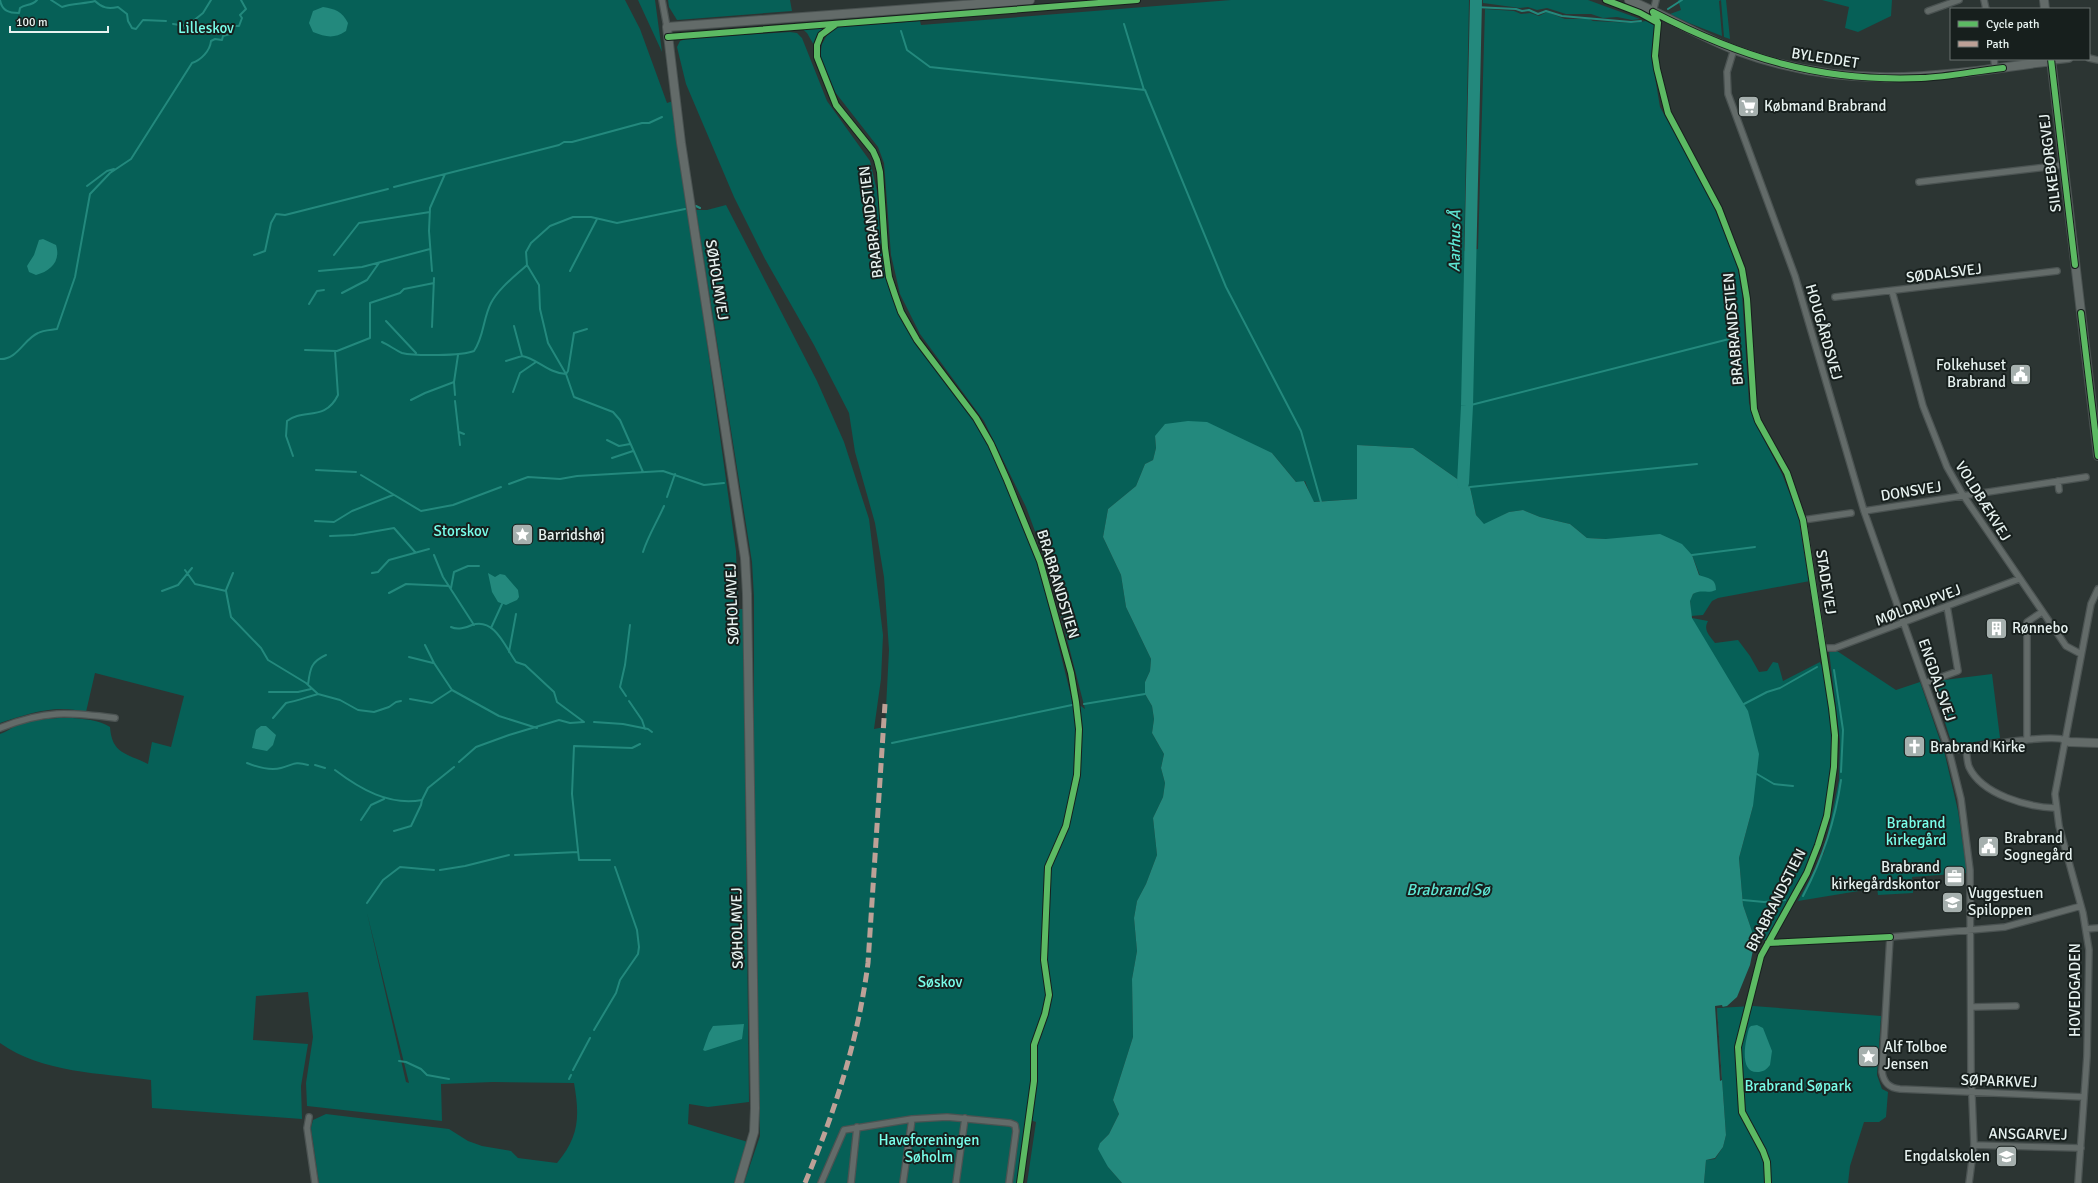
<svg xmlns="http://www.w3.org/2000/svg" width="2098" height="1183" font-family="Signika,sans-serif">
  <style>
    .green { fill: #066057; fill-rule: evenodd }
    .water { fill: #23897d }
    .pier { fill: #2c3533 }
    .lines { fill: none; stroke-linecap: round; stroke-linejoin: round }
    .stream { stroke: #23897d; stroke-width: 2 }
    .river { stroke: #23897d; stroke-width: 12 }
    .street-casing { stroke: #4b5352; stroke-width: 8 }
    .secondary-casing { stroke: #4b5352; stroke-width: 10 }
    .street { stroke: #636b69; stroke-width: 5.5 }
    .secondary { stroke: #636b69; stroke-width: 8 }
    .quiet { stroke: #bda197; stroke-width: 5; stroke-dasharray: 10 5; stroke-linecap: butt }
    .cycleway-casing { stroke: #171f1d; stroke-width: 8 }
    .cycleway { stroke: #5cba63; stroke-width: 6 }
    .labels { text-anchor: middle; stroke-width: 4; stroke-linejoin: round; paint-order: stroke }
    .park-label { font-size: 15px; fill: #79ffeb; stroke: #171f1d }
    .street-label { font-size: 15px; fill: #e7f2f0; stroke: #171f1d }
    .poi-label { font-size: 15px; fill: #e7f2f0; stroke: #171f1d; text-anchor: start }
    .water-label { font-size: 16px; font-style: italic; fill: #5ee7d4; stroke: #171f1d }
  </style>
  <rect width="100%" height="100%" fill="#2c3533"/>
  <path class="green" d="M0,0h625l15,29 27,74 6,-2 63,450 2,58h5l6,493 -41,5 -19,-3 -1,20 60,18 -14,41h-415l-8,-55 2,-8 13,-6 123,15 19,12 14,5 29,5 7,7 39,5c22,-26 23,-46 17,-80l-81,-1 -52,2 1,37 -135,-15 -1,-23 7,-46 -5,-45 -52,4 -3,44 55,4 -7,42 1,33 -150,-11 -1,-28c-50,-7 -109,-7 -151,-37v-309c7,-2 12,-7 19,-10 23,-7 71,-10 91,3 2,27 16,26 38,37l4,-22 19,5 13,-51 -89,-23 -9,39c-31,-8 -56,1 -86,11zM367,913l42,170 -3,-1z
    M638,0h17l7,52z
    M668,0h122l2,11 -115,9 -8,-13z
    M1231,0h238l-5,251 14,-2 7,-240 29,2 7,3 9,-1 9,3 8,-4 18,7h24l4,2 40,2 13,-2 9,4 -2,28 2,24 5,30 50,90 27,67 5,30 7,109 8,23 25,48 17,43 11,64 -92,17 -6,3 -9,14 -12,1 -1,-16 3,-6 5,-3 2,-15 -8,-21 -86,-16 -19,-1 -17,-14 -30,-7 -17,-7 -14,2 -25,13 -8,-10 -6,-28 -7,-4 -50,-35 -56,-3v54l-44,3 -8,-21 -8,2 -25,-30 -117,-17 1,12 -3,12 -8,4 -9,22 -28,23 -5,28 18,38 5,32 25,52 -1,12 -5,11v12l7,12 2,13 -2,14 12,21 -3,14 4,15 -2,14 -10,21 4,37 -11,29 -9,17 -3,17 3,33 -5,28 1,58 -20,63 6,14 -10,20 -9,9 8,24 14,16h-95l9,-61 -9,-3 -9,64h-274l16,-47 -6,-226v-313l-2,-35 -56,-352h11l19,-5 91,176 27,61 25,77 14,116 -2,44 -7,50 11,-2 4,-77 -5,-73 -9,-54 -20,-71 -6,-39 -35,-68 -49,-86 -31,-62 -48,-113 -9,-37 3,-6 9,-3 101,-6 7,1 5,5 25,63 43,60 7,30 13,94 14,37 9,16 65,88 23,45 24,55 13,37 34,137 13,9 -36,-140 -23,-62 -42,-86 -64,-87 -20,-40 -9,-39 -7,-92 -6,-16 -43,-55 -15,-35 2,-13 5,-9 10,-8 83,-6 1,4z
    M1483,0h105l52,19 -8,1 -15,-3 -14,1 -12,-4h-25l-19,-6 -10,2 -9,-3 -8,1 -37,-5z
    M1678,0h48l4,39 -6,-2 -3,-37 -2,1 3,35 -33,-13 -19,-9 11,-4z
    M1822,0h70l-1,16 -33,16 -13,-4 4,-21z
    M829,25l-9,8 -5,14 -8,-14 -7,-6z
    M1692,618l16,3c-5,9 1,14 7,22l23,-3 12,16 9,16 8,-1 6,-9 5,1 5,18 37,-19 1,3 2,-1c13,80 14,137 -21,213 -11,22 -25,41 -36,63h-11l-12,-35 -4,-47 14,-52z
    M1829,651h8l59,39 24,-8 25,73 13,56 9,62 -55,4 1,16 -35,2 -1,-7 -79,13 26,-48 15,-73 1,-39z
    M1992,674l8,64 -39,6 -11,-6 -17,-53 11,-5z
    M1753,1006l128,10 -4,59 5,14 6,3 -2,25 -7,5h-15l-14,44 -2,17h-144l2,-23 9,-1 8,-12 3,-12 -9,-127z"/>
  <path class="water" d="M323,7c12,2 19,4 25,16l-2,8c-12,8 -20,6 -33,1l-4,-9 4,-12z
    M43,239l13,6c5,16 -5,26 -20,30l-7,-3 -2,-6 7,-11 5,-15z
    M1188,421l19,1 65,31 24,29 8,-1 10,21 43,-3v-54l56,3 50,35 7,4 6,28 8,9 25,-12 14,-2 17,7 30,7 17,14 19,1 54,-5 22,10 10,11 7,20c10,4 17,3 17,15 -8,4 -15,-1 -23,4l-3,7 2,17 56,93 11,43 -6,52 -14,52 4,47 12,35 -5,25 -13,32 -10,9 -10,2 9,127 -3,12 -8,11 -9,2 -2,23h-582l-14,-16 -10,-18 2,-6 9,-9 10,-20 -6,-14 20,-63 -1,-58 5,-28 -3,-33 3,-17 9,-17 11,-29 -4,-37 10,-21 2,-14 -4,-15 3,-14 -12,-21 2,-14 -2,-13 -7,-12v-12l5,-11 1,-12 -25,-52 -5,-32 -18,-38 5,-28 28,-23 9,-22 8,-4 3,-12 -1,-12 10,-12z
    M488,573l7,4 5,-3 5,1 13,15 1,7 -2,3 -11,5 -8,-3 -6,-10z
    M261,726h5l10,9 -3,10 -6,6 -15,-3 4,-18z
    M744,1024l-2,15 -37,12 -2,-1 6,-17 4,-7z
    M1751,1026l6,-1 6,3 9,23 -2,14c-4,5 -7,7 -13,7 -19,0 -11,-33 -8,-44z"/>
  <path class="pier" d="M1722,1005l1,3h-6l5,72 -2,1 -5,-75z"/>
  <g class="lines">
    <path class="stream" d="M0,0c2,11 9,13 19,13l1,-5c5,-4 12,-2 17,-8
      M51,0l11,7c10,-4 22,-3 33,-6 7,7 13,8 23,6l9,7 1,7 4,7 4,1 7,-9 23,1
      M1475,7l41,2 6,2 7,-1 9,4 8,-3 16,5 69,6 10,-1
      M1668,9l14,-9
      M173,24l14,2 16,-13 8,-13
      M1124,24l20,66
      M901,31l6,19 23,17 215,23 81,197 75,144 20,71
      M87,186l20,-15 7,-2
      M394,187l165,-42 5,-3h8l70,-19h7l13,-6
      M696,206l4,2
      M254,255l11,-4 6,-28 5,-9 9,1 103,-26
      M334,255l25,-32 71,-11
      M527,265l12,20 1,24 8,34 18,31 8,23 39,15 7,8 23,52
      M319,271l43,-4 68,-18
      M432,271l-3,-40 1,-23 15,-34
      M570,271l27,-52
      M342,293l25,-13 12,-17
      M309,304l8,-13 7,-1
      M386,321l30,32
      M514,326l8,30c16,3 26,17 44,18l2,-3 6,-38 13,-4
      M432,327l2,-49
      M382,342c7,3 13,8 20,11 12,3 60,3 72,-2 10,-14 9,-33 17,-48 8,-15 23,-26 36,-38l-1,-13 5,-9 19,-17 23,-9h18l26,6 68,-14
      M305,350l32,1 33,-13v-35l30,-10 4,-4 30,-6
      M0,359c17,1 24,-20 38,-26 5,-3 13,-3 19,-4l18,-52 15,-83 20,-21 21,-14 61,-96c9,-3 18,-12 19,-22l4,-2 7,1 1,-4 7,-2 -2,-6 2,-2h9l3,-8 -2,-3 6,-6 -5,-9
      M506,361l16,-5
      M513,392l7,-19 16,-11
      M455,395l-1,-13 4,-27
      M411,400l14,-7 29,-11
      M455,401l5,44
      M1467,406l266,-68
      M459,432l5,2
      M607,440l12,6 11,-2
      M293,456l-7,-20 1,-15c16,-13 38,1 51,-26l-3,-44
      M612,458l21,-7
      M316,470l40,2
      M361,475l60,36 32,-6 48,-18
      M509,484l19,-7 32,2 17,-3 86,-5 41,14 20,-2
      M1470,487l227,-23
      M667,497l8,-23
      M315,521l19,1 18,-11 41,-16
      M330,536l24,-1 40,-7 21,24
      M643,552c5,-16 14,-30 21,-46
      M434,555l9,22 31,48
      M1692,555l63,-8
      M185,570l10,14 31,7 5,26 30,31 7,12 38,23 12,11 22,6 18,10 16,2 15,-5 7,-5 5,-1
      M372,573l6,-1 11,-12 40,-11
      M451,588l3,-16 14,-6h11
      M226,590l7,-17
      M162,591l16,-6 14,-17
      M389,593l17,-9 43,2
      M451,627c6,3 15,1 21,-2 23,-8 34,24 44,37l9,3 29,27 3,10 27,20
      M491,628l11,-24
      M425,645l9,18 18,27
      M509,652l7,-38
      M409,657l24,6
      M1834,670l9,60 -2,42
      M308,685c2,-15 2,-23 18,-30
      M269,692h29l13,-3
      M626,696l-6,-9 5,-22 5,-40
      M410,699l22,4 20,-13 47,26 38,12
      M629,701l13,19 3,9
      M1084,704l61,-10
      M1744,704l23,-12 13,-4 37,-21
      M273,718l13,-15c10,-2 21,-6 32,-9
      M594,722l29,2 25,5 4,3
      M892,743l180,-38
      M459,762l17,-15 33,-12 50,-15 11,3 14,-1
      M247,763c10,4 24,8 34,5 12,-3 13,-7 27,-3
      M315,765l10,3
      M335,770c25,19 54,36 87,30l6,-12 26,-21
      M1757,774l17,10 19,2
      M361,820l10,-15 13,-6
      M394,831l17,-5 10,-21 1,-5
      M515,855l63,-3
      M610,860h-31l-7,-66 2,-48 58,2 8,-4
      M440,870l25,-4 44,-11
      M1803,896c20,-38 32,-74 38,-116
      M1743,900l21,2 21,-2
      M367,903l16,-23 17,-13 34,3
      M594,1030l22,-37 4,-13 18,-26 1,-7 -2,-17 -22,-63
      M399,1061l7,1 15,7 6,6 22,4
      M573,1070l17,-32
      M569,1079l2,-4"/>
    <path class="river" d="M1463,483l4,-77 9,-406"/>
    <defs>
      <path id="street" d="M662,0l5,27
        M1984,0l2,9
        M1928,11l31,-11
        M1653,12l3,-12
        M1734,49l-7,23 1,22 67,182 69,235 85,240 12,48 9,71 1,203 3,72 -5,38
        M2089,58l9,2
        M1994,59l1,10
        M2051,61l18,-2
        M1919,182l144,-17
        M1892,291l31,115 24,61 16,28 103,151 15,8
        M1835,297l222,-26
        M2058,481l1,9
        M1864,511l222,-34
        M1851,513l-48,7 20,128h12l184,-69
        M1925,683l33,-12 -11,-65
        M0,728c45,-18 68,-16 115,-10
        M2027,740v-118l15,-10
        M1966,749c1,6 1,13 3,18 13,28 59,40 86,41
        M1949,751c21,-3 101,-18 116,-11
        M2081,906l-76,21 -115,10 -8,135c2,11 7,16 18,17l184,8
        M2086,929l12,-1
        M1972,1007l44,-1
        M309,1117l-2,11 8,55
        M1974,1145l107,3
        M821,1183l23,-53 68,-11 35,-2 63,6 5,2 1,6 -7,52
        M851,1183l6,-56
        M903,1183l9,-64
        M956,1183l9,-65
        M2078,1183l9,-127 2,-106 -6,-37 -24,-87 -4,-32 36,-190 7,-15"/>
      <path id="secondary" d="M1629,0c36,15 70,36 106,50 113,42 201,27 316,11
        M2044,0l1,9
        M2051,59l47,397
        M2065,740l4,2 29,1
        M739,1183l15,-51 1,-24 -8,-514 -2,-36 -64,-415 -14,-116 363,-27"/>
    </defs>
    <use href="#street" class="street-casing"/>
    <use href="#secondary" class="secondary-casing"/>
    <use href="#street" class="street"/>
    <use href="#secondary" class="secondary"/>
    <path class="quiet" d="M805,1183c30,-72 53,-142 63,-220l17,-259"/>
    <defs>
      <path id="cycleway" d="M1606,0l34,13 18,10
        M1653,12l5,11 -3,33 2,13 11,44 51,96 23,60 5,30 7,110 4,12 29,52 16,47 29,188 3,27 -1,32 -7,49 -9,29 -11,28 -46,83 -23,91 4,65 21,39 4,11 1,21
        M1653,12c89,46 166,70 268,66 27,-1 54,-7 82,-10
        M836,24l-15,11 -4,10v12l19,48 37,46 4,9 3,12 5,76 4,29 6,18 6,17 16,28 59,78 15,26 16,36 33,81 31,112 5,29 3,27 -2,46 -11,51 -18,41 -4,93 5,35 -4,19 -11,31v36l-14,102
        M668,37l469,-37
        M2051,59l24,206
        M2081,313l17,143
        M1768,943l122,-6"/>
    </defs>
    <use href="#cycleway" class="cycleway-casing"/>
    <use href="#cycleway" class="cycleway"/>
  </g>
  <defs>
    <symbol id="supermarket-square" viewBox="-11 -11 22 22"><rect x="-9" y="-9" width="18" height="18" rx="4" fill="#a6b0ae" stroke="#171f1d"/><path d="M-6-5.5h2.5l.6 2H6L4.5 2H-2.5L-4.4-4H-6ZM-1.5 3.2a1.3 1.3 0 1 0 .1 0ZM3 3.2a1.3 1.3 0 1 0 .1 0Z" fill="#fff"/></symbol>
    <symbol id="civic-square" viewBox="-11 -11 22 22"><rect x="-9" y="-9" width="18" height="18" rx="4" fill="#a6b0ae" stroke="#171f1d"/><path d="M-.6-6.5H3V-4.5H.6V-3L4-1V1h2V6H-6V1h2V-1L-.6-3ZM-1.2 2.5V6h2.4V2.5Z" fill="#fff"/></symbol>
    <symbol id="sight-square" viewBox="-11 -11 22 22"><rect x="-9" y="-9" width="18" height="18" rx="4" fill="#a6b0ae" stroke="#171f1d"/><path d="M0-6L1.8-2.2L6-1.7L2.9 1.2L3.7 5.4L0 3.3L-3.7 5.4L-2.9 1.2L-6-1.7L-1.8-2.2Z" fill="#fff"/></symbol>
    <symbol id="building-square" viewBox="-11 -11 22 22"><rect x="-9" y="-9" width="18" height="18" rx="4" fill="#a6b0ae" stroke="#171f1d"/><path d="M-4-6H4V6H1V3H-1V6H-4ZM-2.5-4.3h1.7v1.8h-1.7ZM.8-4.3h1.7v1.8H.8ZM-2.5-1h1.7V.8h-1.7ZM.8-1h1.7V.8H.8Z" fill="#fff"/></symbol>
    <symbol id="church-square" viewBox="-11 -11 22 22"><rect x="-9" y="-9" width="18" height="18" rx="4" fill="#a6b0ae" stroke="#171f1d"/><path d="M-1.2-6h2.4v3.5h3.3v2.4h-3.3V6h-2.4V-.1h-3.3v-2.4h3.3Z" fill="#fff"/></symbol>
    <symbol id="office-square" viewBox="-11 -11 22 22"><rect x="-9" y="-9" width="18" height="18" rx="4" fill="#a6b0ae" stroke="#171f1d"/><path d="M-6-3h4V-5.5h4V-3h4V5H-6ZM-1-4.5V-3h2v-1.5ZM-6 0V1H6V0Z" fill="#fff"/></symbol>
    <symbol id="school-square" viewBox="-11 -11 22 22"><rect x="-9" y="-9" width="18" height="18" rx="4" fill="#a6b0ae" stroke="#171f1d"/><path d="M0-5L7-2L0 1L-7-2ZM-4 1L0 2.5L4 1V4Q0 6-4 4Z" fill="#fff"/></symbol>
  </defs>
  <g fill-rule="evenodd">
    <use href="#supermarket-square" x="1736" y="94" width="25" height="25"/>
    <use href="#civic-square" x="2008" y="362" width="25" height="25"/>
    <use href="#sight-square" x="510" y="522" width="25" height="25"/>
    <use href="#building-square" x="1984" y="616" width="25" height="25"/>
    <use href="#church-square" x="1902" y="734" width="25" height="25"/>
    <use href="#civic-square" x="1976" y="834" width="25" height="25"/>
    <use href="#office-square" x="1942" y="864" width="25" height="25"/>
    <use href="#school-square" x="1940" y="890" width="25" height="25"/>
    <use href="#sight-square" x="1856" y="1044" width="25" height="25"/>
    <use href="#school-square" x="1994" y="1144" width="25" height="25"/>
  </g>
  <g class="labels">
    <g class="park-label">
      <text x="206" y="33">Lilleskov</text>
      <text x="461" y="536">Storskov</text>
      <text x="1916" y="828">Brabrand<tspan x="1916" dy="17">kirkegård</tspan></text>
      <text x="940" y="987">Søskov</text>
      <text x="1798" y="1091">Brabrand Søpark</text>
      <text x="929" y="1145">Haveforeningen<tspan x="929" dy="17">Søholm</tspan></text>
    </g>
    <g class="street-label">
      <text transform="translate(1825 58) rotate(9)" y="5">BYLEDDET</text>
      <text transform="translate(2050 163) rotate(-97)" y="5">SILKEBORGVEJ</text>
      <text transform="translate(871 222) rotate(-97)" y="5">BRABRANDSTIEN</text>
      <text transform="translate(1944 273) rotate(-7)" y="5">SØDALSVEJ</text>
      <text transform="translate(717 280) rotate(81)" y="5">SØHOLMVEJ</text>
      <text transform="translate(1733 329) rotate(-95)" y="5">BRABRANDSTIEN</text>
      <text transform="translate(1824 332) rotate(74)" y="5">HOUGÅRDSVEJ</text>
      <text transform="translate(1911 491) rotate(-9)" y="5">DONSVEJ</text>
      <text transform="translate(1983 501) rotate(58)" y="5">VOLDBÆKVEJ</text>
      <text transform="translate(1826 582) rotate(81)" y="5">STADEVEJ</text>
      <text transform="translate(1058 584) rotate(73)" y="5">BRABRANDSTIEN</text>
      <text transform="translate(732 604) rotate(-92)" y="5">SØHOLMVEJ</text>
      <text transform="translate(1918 605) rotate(-21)" y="5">MØLDRUPVEJ</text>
      <text transform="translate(1937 680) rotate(71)" y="5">ENGDALSVEJ</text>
      <text transform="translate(1776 900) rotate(-63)" y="5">BRABRANDSTIEN</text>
      <text transform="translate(737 928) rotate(-91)" y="5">SØHOLMVEJ</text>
      <text transform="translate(2075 990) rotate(-90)" y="5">HOVEDGADEN</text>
      <text transform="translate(1999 1081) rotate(2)" y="5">SØPARKVEJ</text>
      <text transform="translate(2028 1134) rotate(1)" y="5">ANSGARVEJ</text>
    </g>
    <g class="poi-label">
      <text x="1764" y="111">Købmand Brabrand</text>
      <text x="2006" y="370" text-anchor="end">Folkehuset<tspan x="2006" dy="17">Brabrand</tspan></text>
      <text x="538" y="540">Barridshøj</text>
      <text x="2012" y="633">Rønnebo</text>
      <text x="1930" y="752">Brabrand Kirke</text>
      <text x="2004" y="843">Brabrand<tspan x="2004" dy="17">Sognegård</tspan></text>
      <text x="1940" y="872" text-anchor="end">Brabrand<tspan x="1940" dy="17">kirkegårdskontor</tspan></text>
      <text x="1968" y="898">Vuggestuen<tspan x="1968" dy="17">Spiloppen</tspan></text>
      <text x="1884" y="1052">Alf Tolboe<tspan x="1884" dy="17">Jensen</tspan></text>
      <text x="1990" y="1161" text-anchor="end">Engdalskolen</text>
    </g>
    <g class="water-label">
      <text transform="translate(1454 241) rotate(-89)" y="6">Aarhus Å</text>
      <text x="1448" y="895">Brabrand Sø</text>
    </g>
  </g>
  <rect x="1950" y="8" width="140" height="52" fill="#171f1d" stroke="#6a7371"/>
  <rect x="1958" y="21" width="20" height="6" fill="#5cba63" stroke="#6a7371"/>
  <text x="1986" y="28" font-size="12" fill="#e7f2f0">Cycle path</text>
  <rect x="1958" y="41" width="20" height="6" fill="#bda197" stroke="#6a7371"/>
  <text x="1986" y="48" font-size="12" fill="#e7f2f0">Path</text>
  <path d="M10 26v6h98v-6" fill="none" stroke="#e7f2f0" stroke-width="2"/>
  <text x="16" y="26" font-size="12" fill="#e7f2f0" stroke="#171f1d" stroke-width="3" paint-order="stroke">100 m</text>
</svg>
